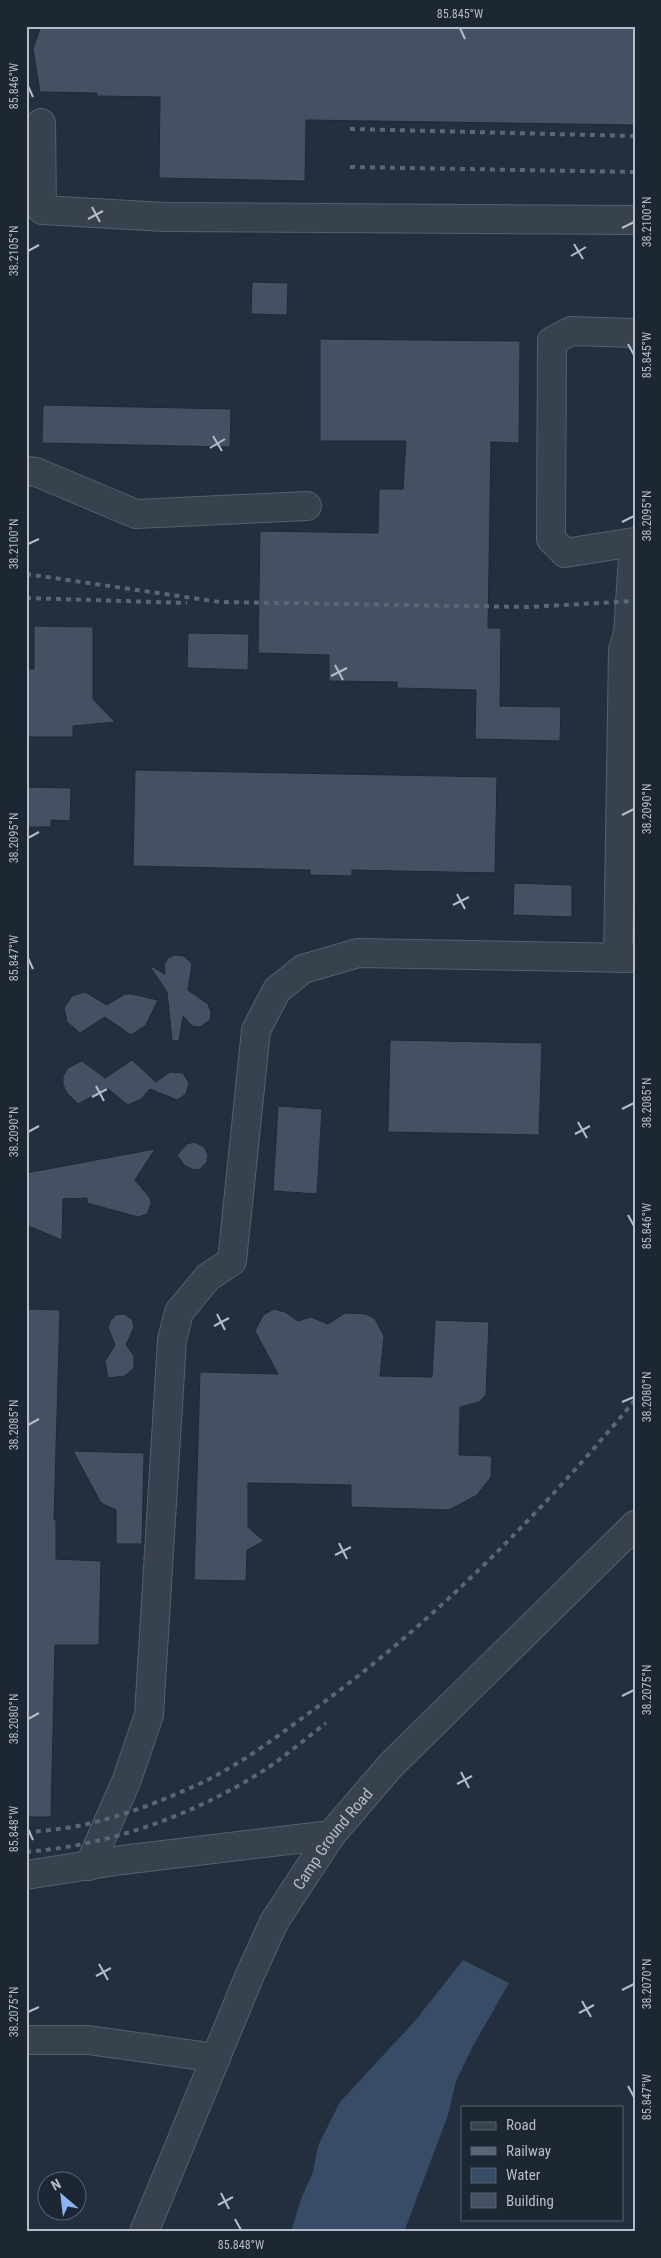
<svg xmlns="http://www.w3.org/2000/svg" width="661" height="2258" font-family="'Roboto Condensed',sans-serif">
  <style>
    .water { fill: #394c67 }
    .building { fill: #455162; stroke: #1f2835 }
    .lines { fill: none; stroke-linecap: round; stroke-linejoin: round }
    .minor-casing { stroke: #565f6c; stroke-width: 30 }
    .minor { stroke: #38414e; stroke-width: 28 }
    .rail { stroke: #5a6575; stroke-width: 4; stroke-dasharray: 5 5; stroke-linecap: butt }
    .ticks { fill: none; stroke: #b4bcc9; stroke-width: 2 }
    .labels { text-anchor: middle; stroke-width: 4.5; stroke-linejoin: round; paint-order: stroke }
    .street-label { font-size: 16px; fill: #b4bcc9; stroke: #1d2633 }
    .neatline { fill: none; stroke: #b4bcc9; stroke-width: 2 }
    .ticks-label { font-size: 12px; text-anchor: middle; fill: #b4bcc9 }
  </style>
  <rect width="100%" height="100%" fill="#242f3e"/>
  <path class="water" d="M463,1960l46,23 -36,63 -17,35 -8,34 -44,117h-113l10,-33 12,-27 5,-26 22,-44 75,-81z"/>
  <path class="building" d="M41,26h594v99l-329,-5 -1,61 -146,-3 1,-81 -63,-1v-3l-57,-1 -7,-43z
    M252,282l36,1 -1,32 -36,-1z
    M320,339l200,2 -1,102 -28,-1 -3,186h13l-1,78 61,1 -1,34 -85,-2 1,-49 -79,-2v-6l-68,-1v-26l-71,-2 2,-122 118,2 1,-44h24l3,-48h-86z
    M43,405l188,4 -1,38 -188,-4z
    M34,626l59,1v72l22,23 -42,4v11h-47v-68h8z
    M188,633l61,1 -1,36 -61,-2z
    M135,770l362,7 -2,96 -143,-3v6l-42,-1v-5l-177,-4z
    M26,787l45,1 -1,33 -19,-1v7h-25z
    M514,883l58,2v32l-59,-2z
    M175,955l9,1 8,8 -4,26 20,14 3,8 -1,8 -10,7 -8,-1 -9,-10 -4,25h-7l-5,-49 -18,-27 16,9 -1,-9 4,-7z
    M85,992l22,13 18,-11h7l26,6 -12,25 -15,10 -26,-18 -25,16 -13,-11 -3,-14 8,-12z
    M390,1040l152,3 -3,92 -151,-3z
    M132,1060l24,22 14,-10 13,1 6,10 -3,11 -9,6 -27,-11 -9,10 -13,6 -21,-17 -29,16 -11,-11 -4,-8v-9l5,-8 14,-7 23,17z
    M278,1106l44,3 -5,85 -44,-3z
    M194,1142l10,5 4,8 -1,7 -7,7 -6,1 -10,-5 -7,-10 10,-11z
    M155,1149l-20,31 15,18 1,6 -4,10 -9,3 -51,-14v-5l-24,1 -1,41 -36,-15v-52z
    M26,1309l34,1 -6,209 2,1v39l45,2 -2,84h-44l-4,172h-25z
    M274,1309l11,3 13,9 13,-4 17,7 17,-11 21,1 9,5 9,17 -4,40 52,1 3,-57 54,2 -3,73 -7,7 -19,5 -1,48 33,1 -1,21 -14,18 -28,15 -98,-3v-22l-103,-2v44l16,14 -17,9 -1,31 -52,-1 6,-208 78,2 -23,-43 8,-16z
    M124,1314l8,5 2,8 -8,18 8,11v12l-9,8 -17,2 -3,-17 10,-16 -7,-18 3,-7 5,-5z
    M73,1451l71,2 -2,91h-26v-34l-15,-7z"/>
  <g class="lines">
    <defs>
      <g id="minor">
        <path d="M41,123l1,87 123,7 470,3"/>
        <path d="M26,471l10,1 100,42 171,-8"/>
        <path d="M618,958l5,-308 5,-17 6,-91 -69,11 -14,-14 1,-198 19,-10 64,2"/>
        <path d="M89,1866l37,-84 23,-67 23,-375 7,-28 29,-35 24,-16 24,-231 21,-40 26,-21 55,-16 277,5"/>
        <path d="M26,1875l96,-15 209,-25"/>
        <path d="M26,2040h62l128,18"/>
        <path id="s1" d="M144,2232l105,-255 25,-55 57,-87 60,-70 244,-240"/>
      </g>
    </defs>
    <use href="#minor" class="minor-casing"/>
    <use href="#minor" class="minor"/>
    <path class="rail" d="M350,129l285,7
      M350,167l285,5
      M26,574l194,28 308,5 107,-6
      M26,598l161,5
      M26,1833c19,-3 39,-4 57,-8 40,-9 79,-24 116,-41 39,-18 75,-45 110,-71 122,-88 230,-197 326,-313
      M26,1852c87,-7 174,-39 246,-87 18,-13 36,-28 54,-42"/>
  </g>
  <path class="ticks" d="M460,28l5,11M28,86l5,11M92,207l8,15M88,219l15,-8M622,228l12,-6M574,244l9,15M28,251l11,-6M571,256l15,-9M628,344l6,11M213,436l9,15M210,448l15,-9M622,522l12,-6M28,544l11,-5M335,665l8,15M331,676l16,-8M622,815l12,-6M28,838l11,-6M457,894l8,15M453,905l16,-8M28,958l5,11M96,1086l8,15M92,1097l15,-8M622,1109l12,-6M578,1122l9,16M28,1132l11,-6M575,1134l15,-8M628,1215l6,11M217,1314l8,16M214,1326l15,-8M622,1402l12,-5M28,1425l11,-6M339,1543l8,16M335,1555l16,-8M622,1696l12,-6M28,1719l11,-6M461,1772l8,16M457,1784l15,-8M28,1829l5,11M99,1964l9,16M96,1976l15,-8M622,1990l12,-6M582,2001l9,16M28,2012l11,-5M579,2013l15,-8M628,2086l6,11M221,2193l8,16M218,2205l15,-8M235,2219l6,11"/>
  <g class="labels">
    <g class="street-label">
      <text dy="6" stroke="none"><textPath href="#s1" startOffset="438">Camp Ground Road</textPath></text>
    </g>
  </g>
  <rect width="661" height="2258" fill="none" stroke="#1d2633" stroke-width="55"/>
  <rect x="461" y="2106" width="162" height="115" fill="#1d2633" stroke="#59626f"/>
  <rect x="471" y="2122" width="25" height="8" fill="#38414e" stroke="#59626f"/>
  <text x="506" y="2130" font-size="15" fill="#b4bcc9">Road</text>
  <rect x="471" y="2147" width="25" height="8" fill="#5a6575" stroke="#59626f"/>
  <text x="506" y="2156" font-size="15" fill="#b4bcc9">Railway</text>
  <rect x="471" y="2168" width="25" height="15" fill="#394c67" stroke="#59626f"/>
  <text x="506" y="2180" font-size="15" fill="#b4bcc9">Water</text>
  <rect x="471" y="2193" width="25" height="15" fill="#455162" stroke="#59626f"/>
  <text x="506" y="2206" font-size="15" fill="#b4bcc9">Building</text>
  <g transform="translate(62 2196) rotate(332)"><circle r="24" fill="#1d2633" stroke="#59626f"/>
  <path d="M0-4L9 19L0 12L-9 19Z" fill="#8ab4f8"/>
  <text y="-8" font-size="14" font-weight="bold" text-anchor="middle" fill="#b4bcc9">N</text>
  </g>
  <rect x="28" y="28" width="606" height="2202" class="neatline"/>
  <g class="ticks-label">
    <text x="460" y="18">85.845°W</text>
    <text transform="translate(14 86) rotate(-90)" y="4">85.846°W</text>
    <text transform="translate(647 222) rotate(-90)" y="4">38.2100°N</text>
    <text transform="translate(14 251) rotate(-90)" y="4">38.2105°N</text>
    <text transform="translate(647 355) rotate(-90)" y="4">85.845°W</text>
    <text transform="translate(647 516) rotate(-90)" y="4">38.2095°N</text>
    <text transform="translate(14 544) rotate(-90)" y="4">38.2100°N</text>
    <text transform="translate(647 809) rotate(-90)" y="4">38.2090°N</text>
    <text transform="translate(14 838) rotate(-90)" y="4">38.2095°N</text>
    <text transform="translate(14 958) rotate(-90)" y="4">85.847°W</text>
    <text transform="translate(647 1103) rotate(-90)" y="4">38.2085°N</text>
    <text transform="translate(14 1132) rotate(-90)" y="4">38.2090°N</text>
    <text transform="translate(647 1226) rotate(-90)" y="4">85.846°W</text>
    <text transform="translate(647 1397) rotate(-90)" y="4">38.2080°N</text>
    <text transform="translate(14 1425) rotate(-90)" y="4">38.2085°N</text>
    <text transform="translate(647 1690) rotate(-90)" y="4">38.2075°N</text>
    <text transform="translate(14 1719) rotate(-90)" y="4">38.2080°N</text>
    <text transform="translate(14 1829) rotate(-90)" y="4">85.848°W</text>
    <text transform="translate(647 1984) rotate(-90)" y="4">38.2070°N</text>
    <text transform="translate(14 2012) rotate(-90)" y="4">38.2075°N</text>
    <text transform="translate(647 2097) rotate(-90)" y="4">85.847°W</text>
    <text x="241" y="2249">85.848°W</text>
  </g>
</svg>
